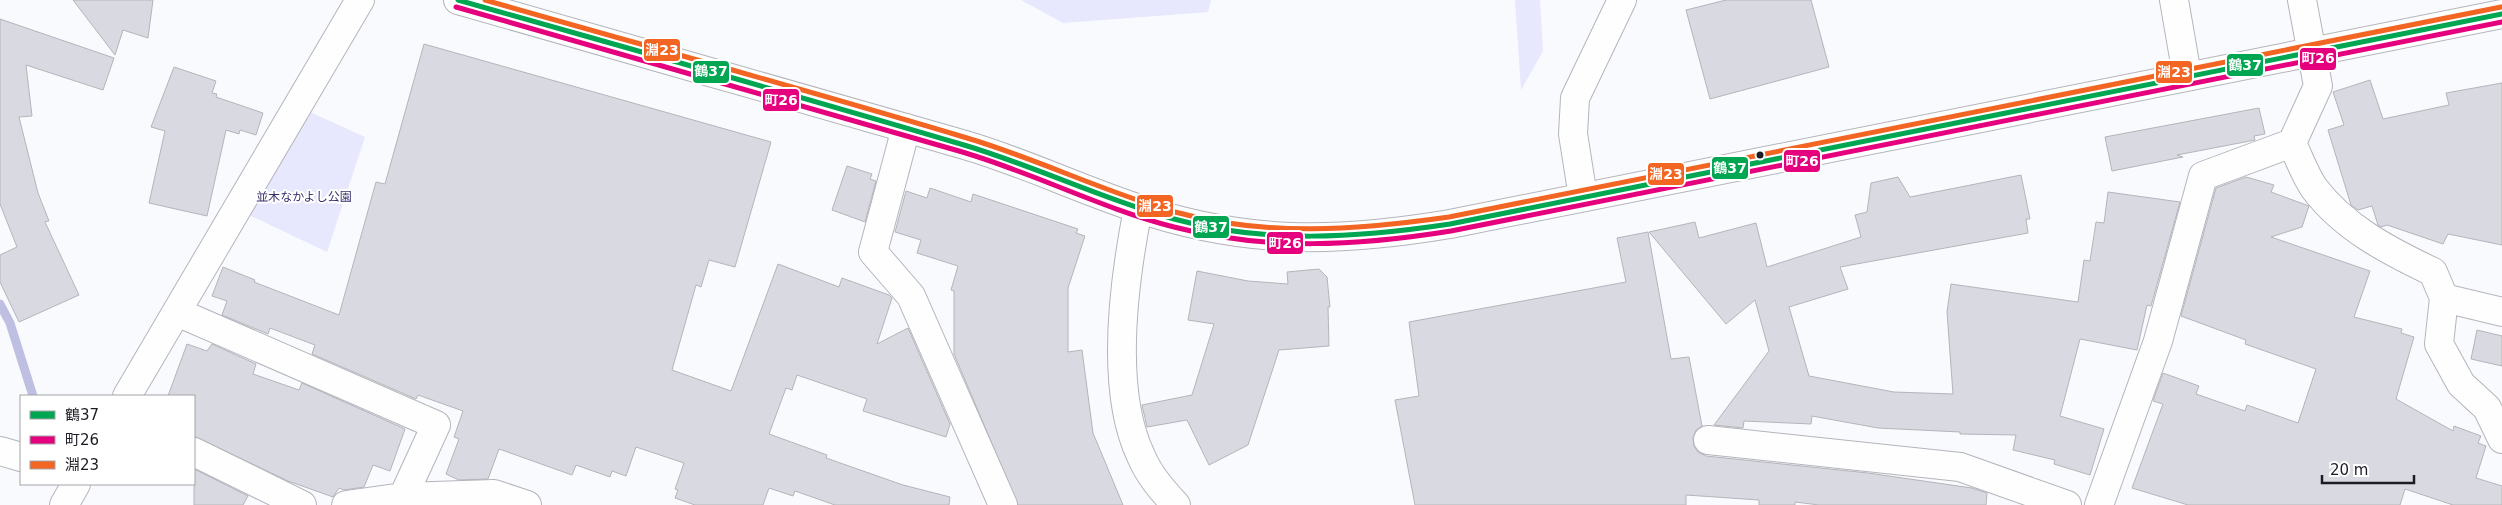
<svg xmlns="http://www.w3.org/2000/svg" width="2502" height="505" font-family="'DejaVu Sans','Noto Sans JP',sans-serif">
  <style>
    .green { fill: #e7e7fd }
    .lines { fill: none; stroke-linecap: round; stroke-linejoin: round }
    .stream { stroke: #bfbfe2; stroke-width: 9 }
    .building { fill: #d9dae1; stroke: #b4b4bb }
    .minor-casing { stroke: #b4b5bc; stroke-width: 30 }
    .major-casing { stroke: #b4b5bc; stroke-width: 30 }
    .minor { stroke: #fefeff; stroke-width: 28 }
    .major { stroke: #fefeff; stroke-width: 28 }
    .bus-1-casing { stroke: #fff; stroke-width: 9 }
    .bus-2-casing { stroke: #fff; stroke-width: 9 }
    .bus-3-casing { stroke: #fff; stroke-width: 9 }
    .bus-1 { stroke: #00a651; stroke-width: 5 }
    .bus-2 { stroke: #e5007d; stroke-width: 5 }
    .bus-3 { stroke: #f26522; stroke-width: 5 }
    .bus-dot { fill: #1c1c26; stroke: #fff; stroke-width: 2 }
    .labels { text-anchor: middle; stroke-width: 4; stroke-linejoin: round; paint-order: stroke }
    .park-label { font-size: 12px; fill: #352f6a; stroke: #fff }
    .line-badge { stroke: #fff; stroke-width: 2 }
    .badge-label { font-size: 14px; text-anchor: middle; font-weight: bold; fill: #fff }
  </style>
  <rect width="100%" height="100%" fill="#f9fafe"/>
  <path class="green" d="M1021,0h190l-3,12 -145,11z
    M1515,0h25l3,51 -22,39z
    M310,112l55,25 -38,115 -78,-37z"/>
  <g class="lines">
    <path class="stream" d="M0,304l10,19 23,73"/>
  </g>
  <path class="building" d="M73,0h80l-5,38 -25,-8 -8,25z
    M1726,0h85l18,67 -119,32 -24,-89z
    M0,19l114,39 -11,32 -77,-25 6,51 -13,1 19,76 11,28 -4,1 34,73 -60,27 -19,-40v-27l17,-8 -17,-43z
    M424,44l347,98 -36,125 -26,-7 -8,27 -5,-2 -24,85 59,21 47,-127 61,23 3,-9 47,17 3,3 -15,46 31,-16 42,96 -4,13 -83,-26 4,-12 -70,-24 -5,15 -6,-2 -17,46 58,21 -1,3 77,27 47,12 -1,8h-114l-40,-14 -2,5 -24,-8 -6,17h-68l-20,-7 3,-8 -3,-1 9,-26 -48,-16 -10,29 -14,-5 -2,6 -34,-12 -4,10 -73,-26 -11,30 -29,1 -13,-6 13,-35 -5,-2 9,-26 -45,-16 -2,4 -104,-45 3,-9 -45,-17 -2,6 -46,-19 5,-14 -15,-5 11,-29 32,13 -1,2 85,33 37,-133 9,2z
    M174,67l42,14 -4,12 5,1 -1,3 47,16 -7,22 -16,-5 -1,4 -13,-4 -19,86 -58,-13 16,-72 -14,-4z
    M2370,80l13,39 66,-14 -3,-12 56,-10v162l-54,-11 -5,10 -56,-19 -6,2 -3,-2 -6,-19 -14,4 -7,-5 -23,-75 16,-5 -11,-33z
    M2259,108l6,26 -11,2 1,4 -78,15 6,2 -71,14 -7,-34z
    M847,166l25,8 -2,5 6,2 -11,41 -33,-12z
    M2021,175l9,44h-4l2,14 -188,34 8,22 -59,18 20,69 85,16 59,2 -6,-82 4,-28 127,18 6,-42 6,1 6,-39 8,1 4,-31 72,10 -29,104 -4,-1 -10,45 -57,-11 -20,77 44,13 -14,46 -36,-11 1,-4 -42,-10 3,-15 -56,-1v-2l-82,-4 -66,-12 -1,8 -67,-3 -1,7 -29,-3 55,-74 -14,-51 -29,24 -77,-92 46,-10 4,16 57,-15 11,44 94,-30 -6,-22 12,-3 4,-29 27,-6 12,20z
    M2246,177l28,8 -3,7 38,14 -7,21 -31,10 99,34 -16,46 48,12 -1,4 13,4 -18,62 57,32 1,-5 27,10 -3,7 8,3 -10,32 26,8v19h-49l-48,-16 -5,16h-212l-56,-17 31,-84 -10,-3 10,-28 36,13 -3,8 49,17 2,-6 51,18 18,-54 -71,-25 1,-4 -65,-24 35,-128z
    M930,188l41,14 2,-8 105,35 -2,4 9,3 -17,52v64l14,-2 11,83 30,72h-105l-64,-151v-63l-3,-1 7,-24 -41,-13 4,-13 -26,-8 11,-41 21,7z
    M1648,232l23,127 18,-2 13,69 -6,4 -3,8 1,8 4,6 8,4 162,17 104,15 15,5 -1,12h-167l-24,-3v3h-36v-5l-73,-5v10h-271l-20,-105 24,-4 -10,-74 217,-40 -9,-44z
    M1319,269l8,8 3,30h-2l1,39 -50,4 -31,95 -39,20 -22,-45 -40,7 -5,-22 50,-10 22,-71 -26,-4 9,-49 51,10 40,3 -1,-12z
    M2477,330l25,6v30l-31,-7z
    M187,344l20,7 5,-7 44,20 -3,10 46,16 3,-7 103,46 -15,42 -17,-6 -9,22 -20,3 -5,-2 -6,9 -45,-16 -94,-45v-40h-26z
    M194,469l54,27 -5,9h-49z"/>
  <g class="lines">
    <defs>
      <path id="minor" d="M2174,0l13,75
        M2302,0l16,86 -26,57c7,15 13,32 22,45 30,40 75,63 119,84l11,26 -5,46 22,40 26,24 15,31
        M906,128l-33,124 38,44 92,209
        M1583,197l-10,-63 2,-36 47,-98
        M1138,209c-14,71 -29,180 3,247 8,19 21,34 35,49
        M2444,298l58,14
        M177,312l259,113 -33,72
        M127,396l233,-396
        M1708,440l252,27 107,38
        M0,451l21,6
        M194,452l108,53
        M64,505l12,-21
        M346,505l57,-8 91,-3 33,11
        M2099,505l59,-164 45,-165 89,-33"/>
      <path id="major" d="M458,0c169,48 338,97 507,145 58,17 112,43 169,62 111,38 202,36 316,17l1052,-210"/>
    </defs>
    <use href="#minor" class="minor-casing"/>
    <use href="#major" class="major-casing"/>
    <use href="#minor" class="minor"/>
    <use href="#major" class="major"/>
    <defs>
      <path id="bus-1" d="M458,0c169,48 338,95 506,145 71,21 138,54 210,74 91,25 183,19 276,5l1052,-210"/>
      <path id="bus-2" d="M456,7c168,48 335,96 503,144 73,21 141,57 215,76 92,24 184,19 277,4l1051,-209"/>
      <path id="bus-3" d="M485,0c161,46 322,90 482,138 71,21 137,54 208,74 91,25 182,18 274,5l1052,-210"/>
    </defs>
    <use href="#bus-1" class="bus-1-casing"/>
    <use href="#bus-2" class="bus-2-casing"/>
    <use href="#bus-3" class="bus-3-casing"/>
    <use href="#bus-1" class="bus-1"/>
    <use href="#bus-2" class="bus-2"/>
    <use href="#bus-3" class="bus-3"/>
  </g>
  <circle class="bus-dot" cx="1760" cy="155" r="4.5"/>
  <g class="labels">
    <g class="park-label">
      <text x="304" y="201">並木なかよし公園</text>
    </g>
  </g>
  <g class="line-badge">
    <rect x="643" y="38" width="38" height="24" rx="5" fill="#f26522"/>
    <rect x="2299" y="47" width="38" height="24" rx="5" fill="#e5007d"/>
    <rect x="2226" y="53" width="38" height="24" rx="5" fill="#00a651"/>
    <rect x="692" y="60" width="38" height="24" rx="5" fill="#00a651"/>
    <rect x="2155" y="60" width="38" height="24" rx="5" fill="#f26522"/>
    <rect x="762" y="88" width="38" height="24" rx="5" fill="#e5007d"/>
    <rect x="1783" y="149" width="38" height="24" rx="5" fill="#e5007d"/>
    <rect x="1711" y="156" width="38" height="24" rx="5" fill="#00a651"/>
    <rect x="1647" y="162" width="38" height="24" rx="5" fill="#f26522"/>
    <rect x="1136" y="194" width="38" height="24" rx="5" fill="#f26522"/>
    <rect x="1192" y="215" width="38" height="24" rx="5" fill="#00a651"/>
    <rect x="1266" y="231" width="38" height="24" rx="5" fill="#e5007d"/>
  </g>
  <g class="badge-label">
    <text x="662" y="55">淵23</text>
    <text x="2318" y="63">町26</text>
    <text x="2245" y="70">鶴37</text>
    <text x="711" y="76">鶴37</text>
    <text x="2174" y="77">淵23</text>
    <text x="781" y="105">町26</text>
    <text x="1802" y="166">町26</text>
    <text x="1730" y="173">鶴37</text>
    <text x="1666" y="179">淵23</text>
    <text x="1155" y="211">淵23</text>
    <text x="1211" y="232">鶴37</text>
    <text x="1285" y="248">町26</text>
  </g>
  <rect x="20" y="395" width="175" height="90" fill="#ffffff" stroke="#a4a4a8"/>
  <rect x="30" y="411" width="25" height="8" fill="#00a651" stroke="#a4a4a8"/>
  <text x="65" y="420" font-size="15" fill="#1c1c26">鶴37</text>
  <rect x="30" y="436" width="25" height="8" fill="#e5007d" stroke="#a4a4a8"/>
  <text x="65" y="445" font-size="15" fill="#1c1c26">町26</text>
  <rect x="30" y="461" width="25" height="8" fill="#f26522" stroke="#a4a4a8"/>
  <text x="65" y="470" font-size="15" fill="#1c1c26">淵23</text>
  <path d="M2322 475v8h92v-8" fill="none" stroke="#1c1c26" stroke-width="2.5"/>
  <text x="2330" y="475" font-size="15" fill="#1c1c26" stroke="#ffffff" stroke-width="4" paint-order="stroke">20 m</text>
</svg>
